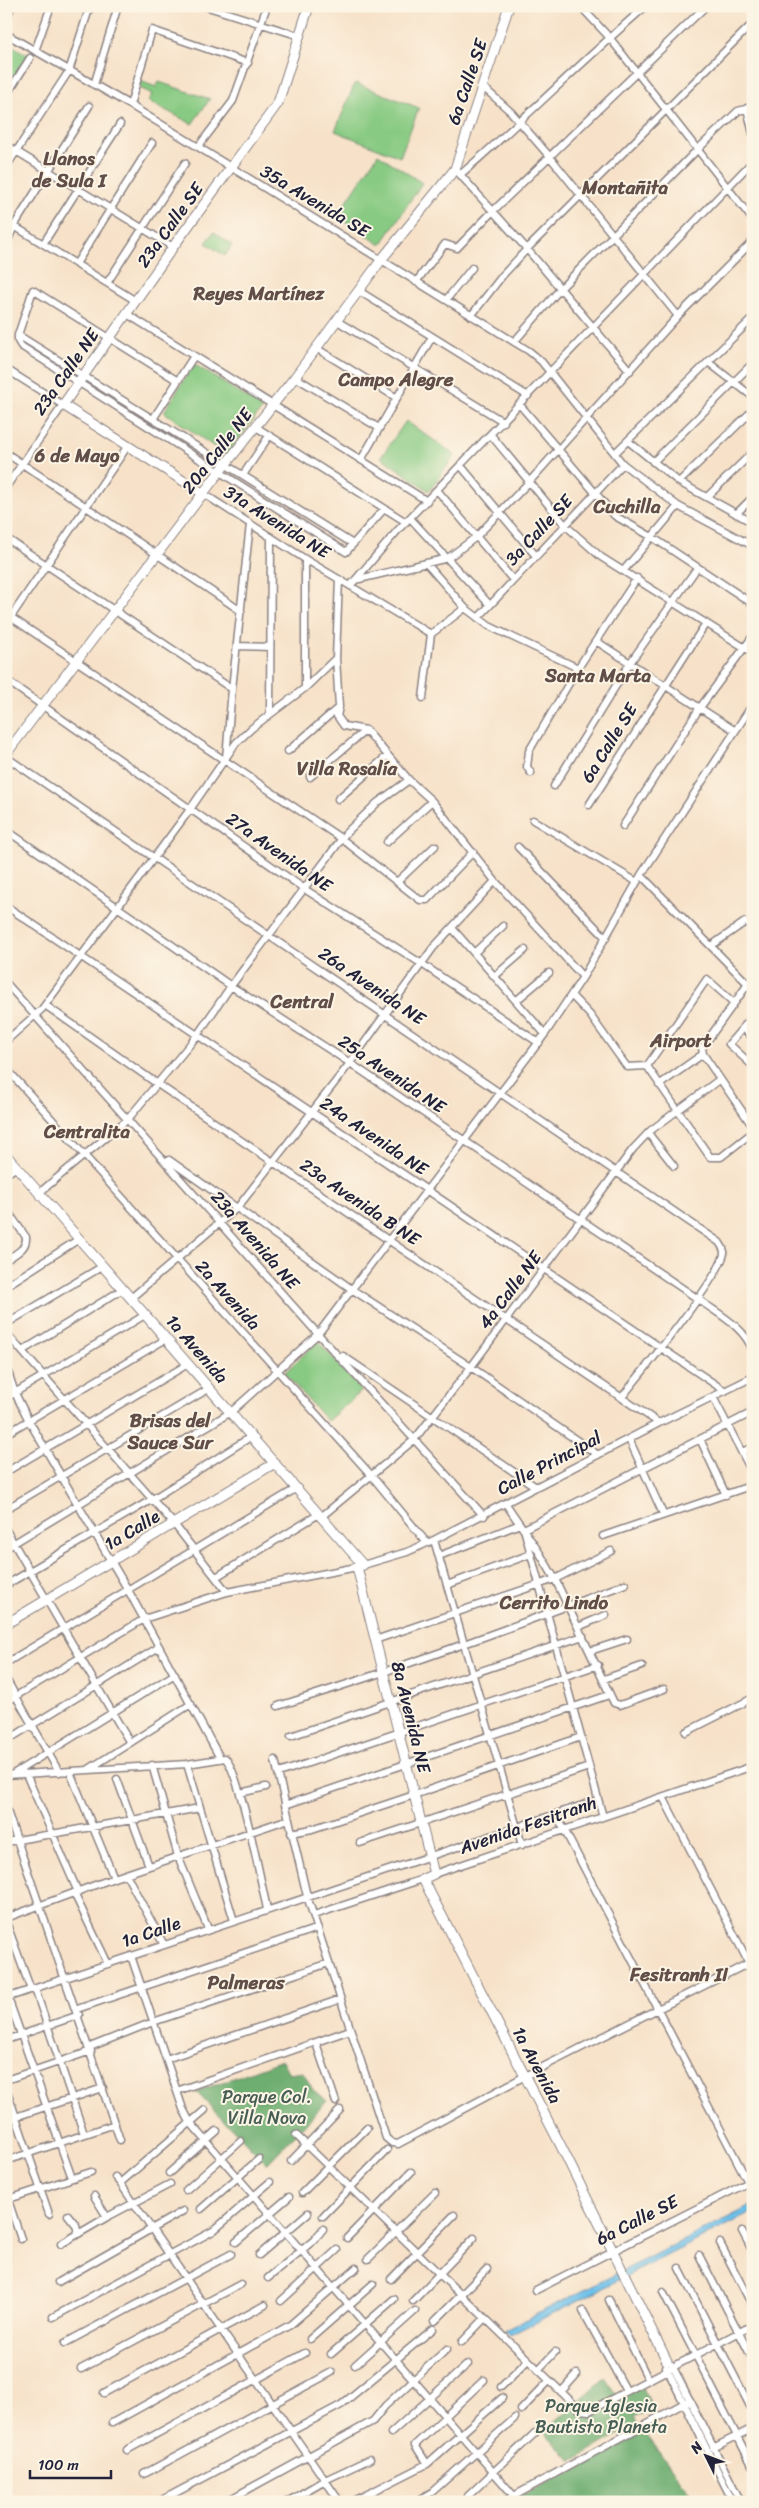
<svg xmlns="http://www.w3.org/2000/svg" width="759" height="2508" font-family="Sriracha,sans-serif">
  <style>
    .green { fill: #88ca83; stroke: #55765f }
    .forest { fill: #6eae71; stroke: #486856 }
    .water { fill: #6ec1ea; stroke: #487292 }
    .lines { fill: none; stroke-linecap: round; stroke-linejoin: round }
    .street-casing { stroke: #8c8282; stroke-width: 9 }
    .secondary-casing { stroke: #8c8282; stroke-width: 11 }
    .street { stroke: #fff; stroke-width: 6 }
    .secondary { stroke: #fff; stroke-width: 9 }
    .labels { text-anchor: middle; stroke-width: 4; stroke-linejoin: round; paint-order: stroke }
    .street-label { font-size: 18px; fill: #22223b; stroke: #fcf5e5 }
    .park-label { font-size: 18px; fill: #465d54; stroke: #fcf5e5 }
    .neighbourhood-label { font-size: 19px; font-weight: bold; fill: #614e48; stroke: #fcf5e5 }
  </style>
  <rect width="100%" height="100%" fill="#fcf5e5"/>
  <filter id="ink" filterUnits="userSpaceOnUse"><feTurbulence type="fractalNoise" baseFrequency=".02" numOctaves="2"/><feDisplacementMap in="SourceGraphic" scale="10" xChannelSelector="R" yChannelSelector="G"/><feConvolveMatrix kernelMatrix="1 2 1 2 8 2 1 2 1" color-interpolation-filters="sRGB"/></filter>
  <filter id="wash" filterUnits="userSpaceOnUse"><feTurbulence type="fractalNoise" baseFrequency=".0096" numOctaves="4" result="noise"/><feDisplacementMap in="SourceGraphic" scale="20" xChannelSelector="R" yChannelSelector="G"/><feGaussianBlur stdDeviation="1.12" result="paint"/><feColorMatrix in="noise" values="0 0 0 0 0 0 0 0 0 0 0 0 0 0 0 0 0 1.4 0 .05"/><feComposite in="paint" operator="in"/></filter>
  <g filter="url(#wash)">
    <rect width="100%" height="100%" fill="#f7e2c9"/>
    <path class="green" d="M6,42l22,13 -22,35z
      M140,81l16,6 3,-5 51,17 -18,25 -44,-23 4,-7 -14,-7z
      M355,83l64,25 -19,49 -65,-26z
      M378,154l44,29 -41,62 -44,-29z
      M214,232l18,13 -7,11 -19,-13z
      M194,364l69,44 -37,47 -62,-43z
      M406,421l49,34 -26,36 -48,-34z
      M318,1341l44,50 -35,30 -43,-48z"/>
    <path class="forest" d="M282,2060l7,14 14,-2 10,18 14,11 -60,63 -71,-72z
      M605,2378l14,21 23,-12 11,21 -19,10 3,6 -65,37 -29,-29z
      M644,2433l53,69h-188z"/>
    <path class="water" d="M753,2205v7l-243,123 -5,-5z"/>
  </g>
  <g filter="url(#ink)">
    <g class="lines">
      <defs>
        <path id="street" d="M205,6l95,30
          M573,6l10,3 26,28 144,183
          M6,22l5,-16
          M6,34l124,71 399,246 12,10 82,103 55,42 75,40
          M35,51l16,-45
          M94,85l24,-79
          M483,87l28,25 39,45 128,159
          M6,96l24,-38
          M130,105l22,-75 96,33
          M747,108l6,26
          M6,145l167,102
          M198,147l35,-46 34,-95
          M6,167l63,-96 21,-65
          M455,169l72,80 103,122
          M461,174c63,-54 121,-113 185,-168
          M14,226l122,75
          M43,244l77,-120
          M6,245l8,-19 75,-120
          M76,264l76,-121
          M416,282l29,-38 12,4 36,-37 213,-205
          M107,283l78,-120
          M359,291l169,105
          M446,300l26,-32
          M127,314l300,187
          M471,316l31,-40 25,-27 222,-222h4
          M337,321l167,101
          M18,335l335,209
          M514,342l47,-54 136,-138 41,-39 15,-4
          M316,348l81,50
          M708,362l45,35
          M6,369l57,36 -57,82
          M295,377l84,51
          M178,381l-145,-91 -15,45v6l3,5 325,206 38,-43
          M520,405l95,111 37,21 101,67
          M153,419l41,-63
          M256,427l150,95
          M491,435l74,90 36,32 152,96
          M628,441l51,41 67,37
          M6,453l235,158
          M615,453l138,-135
          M361,460l71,-123
          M653,462l100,-99
          M461,466l75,90
          M243,475l26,-39
          M679,482l74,-72
          M437,490l76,90
          M204,494l101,65 126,75
          M707,497l46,-45
          M736,514l17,-17
          M410,518l80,87
          M6,538l226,151 -6,69
          M305,559v129
          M426,563l39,45 24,18 89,42
          M624,570l54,-64
          M339,579l-3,79 3,49 -2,9 7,10 22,4 43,50 23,21 63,80 88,96
          M355,580l93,-22 28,-21 54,-56 148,-165 75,-75
          M351,585l47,-55 355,-369
          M6,614l336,225 78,61h7l46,-48
          M478,618l145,-154
          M6,624l121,-177
          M596,641l138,89
          M237,646l33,1
          M6,680l300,210 116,74 117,79
          M232,689l18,-165
          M423,698l8,-64 34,-26
          M270,714l1,-177
          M288,751l51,-44
          M6,757l713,485c2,3 5,7 5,10 1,19 -85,124 -102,145
          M531,773l-4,-6 2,-16 49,-83 59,-90
          M310,777l56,-47
          M554,786l76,-123 67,-95
          M338,799l49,-43
          M589,805l117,-182
          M533,820l104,62
          M623,826l76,-117 54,-73
          M6,830l225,156 119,77 348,236c20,15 46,27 55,52
          M387,842l45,-41
          M518,847l88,91
          M641,875l112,114
          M398,881l37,-35
          M6,906l719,485
          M452,928l93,106
          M711,946l34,-24 8,3
          M475,952l28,-26
          M495,976l30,-26
          M6,983l312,351 166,182
          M748,984l-46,64 1,6 50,73
          M571,995l19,20 37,52 20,-1
          M517,1000l32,-27
          M45,1005l114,80 500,338
          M753,1016l-24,28 24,22
          M743,1028l10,10
          M6,1041l36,-32 149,-201 45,-65 16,-15 53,-40 31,-30
          M647,1066l63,91h11l32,-25
          M647,1066l60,-87 27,24
          M6,1068l365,407 56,68
          M659,1085l44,-31
          M648,1133l26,33
          M169,1160l184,130 118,77 127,88
          M6,1174l11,-7
          M39,1193l89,-74 68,-82 35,-51 115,-153 31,-30 32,-23
          M6,1209l20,28c1,12 -11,17 -20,23
          M6,1286l73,-47
          M131,1298l107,-91 112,-144 83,-115 62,-67
          M6,1324l97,-58
          M6,1333l168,191 53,68
          M22,1351l101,-62
          M343,1356l193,131
          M6,1366l9,27 14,28 99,169 92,168
          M713,1397l40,77
          M6,1398l139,-83
          M6,1434l160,-95
          M629,1439l34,75
          M700,1439l26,56
          M742,1452l11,-5
          M6,1472l182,-108
          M506,1504l33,48 16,27 59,124 6,2 44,-16
          M6,1509l204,-121
          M321,1517l93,-77 57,-73 162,-218 17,-18 70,-52
          M6,1530l124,213
          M603,1536l150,-51
          M434,1540l88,305
          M6,1548l225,-136 87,-78 227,-300 38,-57 58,-102 112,-171
          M439,1556l81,-32
          M363,1565l44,-13 27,-12 225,-117 94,-46
          M216,1577l103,-63
          M6,1585l145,-85 101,-64
          M447,1585l84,-31
          M578,1627l28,-12
          M375,1640l180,-61 56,-28
          M590,1651l37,-12
          M6,1663l291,-175
          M6,1679l53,93
          M604,1679l38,-13
          M6,1702l138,-83 83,-27 130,-25
          M278,1706c118,-36 233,-78 347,-122
          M686,1732l67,-34
          M291,1736l292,-100
          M6,1741l153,-94
          M275,1760l32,136 79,242 6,5 6,1 127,-68 228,-115
          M187,1764l47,157
          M152,1765l26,91 30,73
          M89,1769l102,-65
          M70,1772l44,106
          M279,1773l319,-108
          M13,1774l162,-100
          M26,1774l52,118
          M6,1775l181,-11 38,-6c15,14 36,124 42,151
          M117,1779l32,87
          M240,1793l26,-6
          M663,1797l90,174
          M285,1805l324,-110
          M6,1808l114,332
          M556,1814l192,368
          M603,1817l-79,-288 229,-117
          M291,1833l21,-4 102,-34 167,-58
          M6,1842l194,-34
          M360,1843l229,-76
          M126,1874l38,71
          M434,1874l319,-108
          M74,1893l34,71
          M314,1915l109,-36
          M6,1918l108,-40 175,-59
          M6,1922l25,68
          M131,1956l52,153 7,13 324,374 176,-96
          M35,1989l49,145
          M6,1998l592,-198
          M8,1998l64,180
          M77,2009l241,-81
          M6,2040l73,-25
          M316,2043l20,59
          M90,2047l63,-25 176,-59
          M166,2059l175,-60
          M6,2080l85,-29
          M6,2088l43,126
          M177,2091l173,-61
          M205,2110l-85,73 220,319
          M6,2120l97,-32
          M296,2135l284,275 9,1 164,-86
          M6,2161l109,-37
          M291,2161l49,-51
          M169,2173l48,-42
          M115,2177l5,6
          M186,2190l55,-49
          M302,2193l65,-65
          M6,2194l15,45
          M94,2196l13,21
          M6,2200l85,-28
          M201,2209l58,-50
          M68,2215l8,10 2,8
          M323,2216l64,-66
          M742,2231l11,21
          M347,2238l64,-66
          M236,2242l53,-45
          M720,2243l33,64
          M61,2244l46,-27 63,-33
          M259,2255l49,-42
          M699,2255l54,105
          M368,2259l67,-66
          M679,2268l74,144
          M268,2278l46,-38 9,-11
          M391,2279l63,-64
          M58,2282l125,-71
          M536,2290l217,-110
          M663,2292l90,175
          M609,2300l39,79
          M281,2301l56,-51
          M413,2301l61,-63
          M583,2311l43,79
          M53,2317l160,-86 57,-49
          M435,2321l52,-52
          M310,2339l63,-55
          M462,2342l23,-24
          M65,2343l166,-89
          M331,2354l63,-55
          M355,2365l60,-54
          M672,2365l69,137
          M666,2367l67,135
          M81,2369l160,-85
          M538,2370l17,-18
          M501,2387l27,-27
          M561,2392l16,-18
          M104,2393l161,-88
          M521,2410l28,-29
          M112,2423l178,-98 66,-57
          M391,2433l77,-69
          M713,2448l40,-20
          M127,2450l178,-97
          M427,2464l-12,-19 69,-65
          M144,2474l188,-102
          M162,2500l179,-95 92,-76
          M225,2502l148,-81 12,-15 62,-57
          M287,2502l38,-22 45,-21
          M352,2502l75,-38 75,-66
          M415,2502l17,-10 83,-74
          M467,2502l1,-6 67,-63
          M503,2502l11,-6"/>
        <path id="secondary" d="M204,494l-141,-89 110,-158 105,-144 31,-97
          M6,754l211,-279 78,-98 87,-118 73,-90 54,-163
          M6,1155l357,410 -6,2 77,307 -11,5 139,269 105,213
          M6,1624l269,-161"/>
      </defs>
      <use href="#street" class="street-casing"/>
      <use href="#secondary" class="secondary-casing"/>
      <use href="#street" class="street"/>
      <use href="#secondary" class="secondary"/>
    </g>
  </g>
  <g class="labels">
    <g class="street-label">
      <text transform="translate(467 82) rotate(-71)" y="6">6a Calle SE</text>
      <text transform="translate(315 201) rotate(31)" y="6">35a Avenida SE</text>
      <text transform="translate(170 225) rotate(-54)" y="6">23a Calle SE</text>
      <text transform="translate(66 372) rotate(-55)" y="6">23a Calle NE</text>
      <text transform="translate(217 451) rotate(-52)" y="6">20a Calle NE</text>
      <text transform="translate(277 522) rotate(32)" y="6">31a Avenida NE</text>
      <text transform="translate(539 530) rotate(-47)" y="6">3a Calle SE</text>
      <text transform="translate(609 743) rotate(-58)" y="6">6a Calle SE</text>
      <text transform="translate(279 852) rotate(35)" y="6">27a Avenida NE</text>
      <text transform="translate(372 986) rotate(34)" y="6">26a Avenida NE</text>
      <text transform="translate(392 1074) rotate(34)" y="6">25a Avenida NE</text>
      <text transform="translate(374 1136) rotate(34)" y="6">24a Avenida NE</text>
      <text transform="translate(360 1202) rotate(34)" y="6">23a Avenida B NE</text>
      <text transform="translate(255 1240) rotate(49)" y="6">23a Avenida NE</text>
      <text transform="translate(510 1290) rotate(-53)" y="6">4a Calle NE</text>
      <text transform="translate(228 1295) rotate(48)" y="6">2a Avenida</text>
      <text transform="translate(197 1349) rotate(49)" y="6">1a Avenida</text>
      <text transform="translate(549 1463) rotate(-28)" y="6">Calle Principal</text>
      <text transform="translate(132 1530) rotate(-31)" y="6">1a Calle</text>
      <text transform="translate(411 1717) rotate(76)" y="6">8a Avenida NE</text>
      <text transform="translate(528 1825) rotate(-19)" y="6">Avenida Fesitranh</text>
      <text transform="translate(151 1932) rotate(-19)" y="6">1a Calle</text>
      <text transform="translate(537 2065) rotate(62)" y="6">1a Avenida</text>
      <text transform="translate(637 2220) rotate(-27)" y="6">6a Calle SE</text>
    </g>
    <g class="park-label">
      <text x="267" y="2103">Parque Col.<tspan x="267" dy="21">Villa Nova</tspan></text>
      <text x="601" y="2412">Parque Iglesia<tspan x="601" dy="21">Bautista Planeta</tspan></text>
    </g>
    <g class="neighbourhood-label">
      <text x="69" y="165">Llanos<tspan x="69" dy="22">de Sula I</tspan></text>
      <text x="625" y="194">Montañita</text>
      <text x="259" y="300">Reyes Martínez</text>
      <text x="396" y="386">Campo Alegre</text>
      <text x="77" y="462">6 de Mayo</text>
      <text x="627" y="513">Cuchilla</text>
      <text x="598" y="682">Santa Marta</text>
      <text x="347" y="775">Villa Rosalía</text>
      <text x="302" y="1008">Central</text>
      <text x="681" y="1047">Airport</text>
      <text x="87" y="1138">Centralita</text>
      <text x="170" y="1427">Brisas del<tspan x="170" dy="22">Sauce Sur</tspan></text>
      <text x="554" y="1609">Cerrito Lindo</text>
      <text x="679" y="1981">Fesitranh II</text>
      <text x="246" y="1989">Palmeras</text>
    </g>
  </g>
  <rect width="759" height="2508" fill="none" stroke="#fcf5e5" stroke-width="25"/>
  <g transform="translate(706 2456) rotate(312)" stroke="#fcf5e5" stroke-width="4" paint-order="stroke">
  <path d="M0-4L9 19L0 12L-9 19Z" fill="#22223b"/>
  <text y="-8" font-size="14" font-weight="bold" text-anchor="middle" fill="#22223b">N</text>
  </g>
  <path d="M30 2470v8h81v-8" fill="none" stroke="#22223b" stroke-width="2.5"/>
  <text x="38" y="2470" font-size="15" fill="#22223b" stroke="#fcf5e5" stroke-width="4" paint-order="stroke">100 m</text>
</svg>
